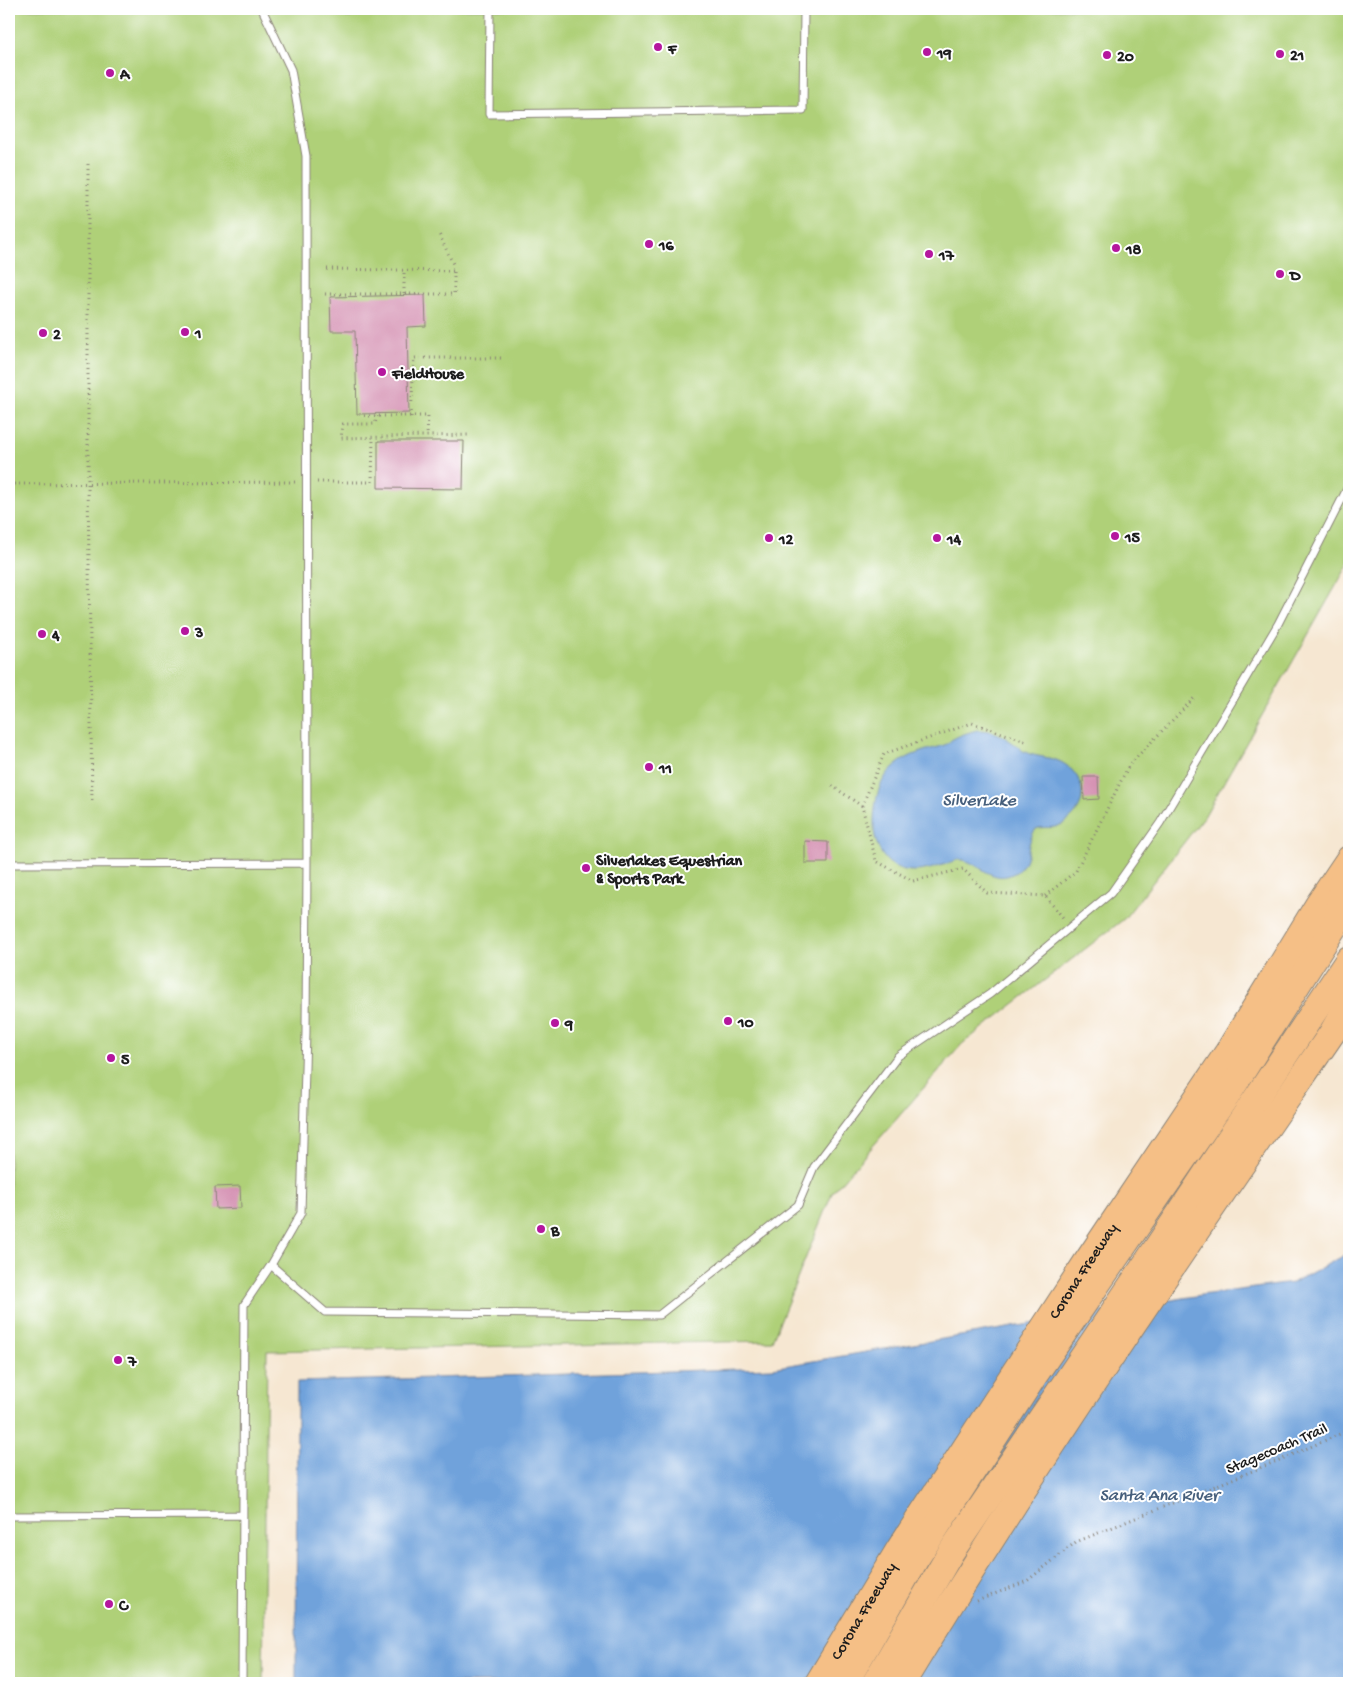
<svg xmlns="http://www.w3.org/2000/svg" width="1358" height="1692" font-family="'Gochi Hand',sans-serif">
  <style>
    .green { fill: #afd078; stroke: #66764a }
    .water { fill: #6fa2db; stroke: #465f7c }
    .building { fill: #d593b4 }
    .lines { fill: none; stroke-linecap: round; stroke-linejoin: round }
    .lane-casing { stroke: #898277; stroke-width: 9 }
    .highway-casing { stroke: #898277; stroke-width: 28 }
    .path { stroke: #898277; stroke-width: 3; stroke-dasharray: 1 4; stroke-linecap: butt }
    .lane { stroke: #fff; stroke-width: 7 }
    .highway { stroke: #f5bf86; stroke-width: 26 }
    .poi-dot { fill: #b5179e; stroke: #fff; stroke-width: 2 }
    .labels { text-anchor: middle; stroke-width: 4; stroke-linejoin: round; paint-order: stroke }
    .poi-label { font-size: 16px; font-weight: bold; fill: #1c1c1c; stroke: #fff; text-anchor: start }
    .street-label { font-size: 16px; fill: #1c1c1c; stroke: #fff }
    .water-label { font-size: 18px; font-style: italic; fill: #465f7c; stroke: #fff }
  </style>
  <rect width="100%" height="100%" fill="#fff"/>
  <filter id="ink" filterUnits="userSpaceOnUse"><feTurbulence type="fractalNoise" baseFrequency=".02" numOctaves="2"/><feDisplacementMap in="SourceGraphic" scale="10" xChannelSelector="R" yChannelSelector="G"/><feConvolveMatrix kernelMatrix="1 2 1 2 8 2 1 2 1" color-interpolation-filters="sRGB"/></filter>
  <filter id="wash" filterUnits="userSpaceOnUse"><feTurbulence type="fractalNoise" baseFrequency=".0096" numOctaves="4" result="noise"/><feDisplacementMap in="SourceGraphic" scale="20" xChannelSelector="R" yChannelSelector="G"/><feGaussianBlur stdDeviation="1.12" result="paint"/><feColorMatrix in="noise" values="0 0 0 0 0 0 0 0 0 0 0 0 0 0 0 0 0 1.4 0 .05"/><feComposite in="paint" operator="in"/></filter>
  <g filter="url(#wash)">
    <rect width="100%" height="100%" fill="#f6e7d2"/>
    <path class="green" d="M9,9h1340v554l-145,254 -80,102 -162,125 -130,149 -60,148 -505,10 -4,332h-254z"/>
    <path class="water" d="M977,730c18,0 25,5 39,15 3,2 6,6 9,7 12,6 29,4 41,13 25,18 20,50 -8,61 -7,3 -15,0 -22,3 -11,13 -4,32 -20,43 -22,14 -35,-8 -53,-12 -5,-1 -10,1 -14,3 -19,6 -36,13 -55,3 -13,-7 -20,-25 -20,-39 0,-36 8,-61 44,-74 9,-4 21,-5 29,-9 2,-1 3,-4 6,-5 6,-4 17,-7 24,-9z
      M1349,1253v430h-1053l1,-301 475,-14 429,-73 91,-12z"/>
    <g id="blocks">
      <path class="building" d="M312,9h36v4l-36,-2z
        M425,295l1,31 -19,1 2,86 -52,1 -2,-83h-24l-1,-34z
        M378,441h86l-1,48 -85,-1z
        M1083,777h15l1,22 -15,1z
        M805,841l23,1v21h-23z
        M240,1186l1,22 -25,1 -1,-22z"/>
    </g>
  </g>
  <g filter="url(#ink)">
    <use href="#blocks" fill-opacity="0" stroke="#898277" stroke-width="1"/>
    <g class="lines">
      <defs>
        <path id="lane" d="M490,9l-1,105 314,-4 1,-101
          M307,863l-1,169 -5,181 -30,52 54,47 334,3 139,-110 16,-38 84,-111 92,-62 121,-101 49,-70 118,-199 71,-139
          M9,864l298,-1 -1,-707 -15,-86 -29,-61
          M9,1516l234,-1
          M242,1683l2,-378 27,-40"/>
        <g id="highway">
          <path id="s1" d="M818,1683l82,-135 188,-288 140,-208 90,-147 31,-46"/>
          <path d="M845,1683l70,-123 119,-184 192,-279 111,-175 7,-51"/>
          <path d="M875,1683l76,-131 205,-303 193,-290"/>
          <path d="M902,1683c134,-222 283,-436 430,-650l17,-30"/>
        </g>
      </defs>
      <use href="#lane" class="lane-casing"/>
      <use href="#highway" class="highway-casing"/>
      <path class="path" d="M88,164v319l4,321
        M327,269l127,2
        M325,294h129v-28l-15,-32
        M404,294v-23
        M364,416h64l-1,20
        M377,416l-2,8h-32l-2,14 128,-3
        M411,417l3,-59h89
        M317,482h55l1,-45
        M9,484l286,-2
        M832,786l30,20 14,55 37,20 50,-12 24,24 58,3 20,24
        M862,806l22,-52 88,-31 54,18
        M1045,896l31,-25 53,-106 65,-67
        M977,1601l50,-20 49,-39 211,-85 62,-27"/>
      <use href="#lane" class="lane"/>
      <use href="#highway" class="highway"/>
    </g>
  </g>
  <g class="poi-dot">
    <circle cx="658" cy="47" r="5"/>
    <circle cx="927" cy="52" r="5"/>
    <circle cx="1280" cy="54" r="5"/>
    <circle cx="1107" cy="55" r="5"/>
    <circle cx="110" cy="73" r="5"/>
    <circle cx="649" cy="244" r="5"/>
    <circle cx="1116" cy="248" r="5"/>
    <circle cx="929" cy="254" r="5"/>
    <circle cx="1280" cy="274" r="5"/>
    <circle cx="185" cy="332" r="5"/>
    <circle cx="43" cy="333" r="5"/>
    <circle cx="382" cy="372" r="5"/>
    <circle cx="1115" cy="536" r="5"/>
    <circle cx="769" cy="538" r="5"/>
    <circle cx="937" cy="538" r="5"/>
    <circle cx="185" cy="631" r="5"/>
    <circle cx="42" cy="634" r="5"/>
    <circle cx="649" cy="767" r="5"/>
    <circle cx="586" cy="868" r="5"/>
    <circle cx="728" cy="1021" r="5"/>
    <circle cx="555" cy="1023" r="5"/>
    <circle cx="111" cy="1058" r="5"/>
    <circle cx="541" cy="1229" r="5"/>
    <circle cx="118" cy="1360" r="5"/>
    <circle cx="109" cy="1604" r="5"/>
  </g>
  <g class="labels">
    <g class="poi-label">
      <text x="668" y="53">F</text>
      <text x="937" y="58">19</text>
      <text x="1290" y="60">21</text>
      <text x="1117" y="61">20</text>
      <text x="120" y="79">A</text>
      <text x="659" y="250">16</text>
      <text x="1126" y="254">18</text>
      <text x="939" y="260">17</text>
      <text x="1290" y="280">D</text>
      <text x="195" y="338">1</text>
      <text x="53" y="339">2</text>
      <text x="392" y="378">FieldHouse</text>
      <text x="1125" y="542">15</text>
      <text x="779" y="544">12</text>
      <text x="947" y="544">14</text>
      <text x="195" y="637">3</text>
      <text x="52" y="640">4</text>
      <text x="659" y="773">11</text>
      <text x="596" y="865">Silverlakes Equestrian<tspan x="596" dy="18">&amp; Sports Park</tspan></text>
      <text x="738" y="1027">10</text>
      <text x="565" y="1029">9</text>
      <text x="121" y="1064">5</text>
      <text x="551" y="1235">B</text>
      <text x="128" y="1366">7</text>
      <text x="119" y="1610">C</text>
    </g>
    <g class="street-label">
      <text dy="6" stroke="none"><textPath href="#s1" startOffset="490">Corona Freeway</textPath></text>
      <text transform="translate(1276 1447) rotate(-23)" y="6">Stagecoach Trail</text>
      <text dy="6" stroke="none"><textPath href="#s1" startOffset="85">Corona Freeway</textPath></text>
    </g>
    <g class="water-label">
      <text x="979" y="805">SilverLake</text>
      <text x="1159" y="1500">Santa Ana River</text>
    </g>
  </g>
  <rect width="1358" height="1692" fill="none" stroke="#fff" stroke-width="30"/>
</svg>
